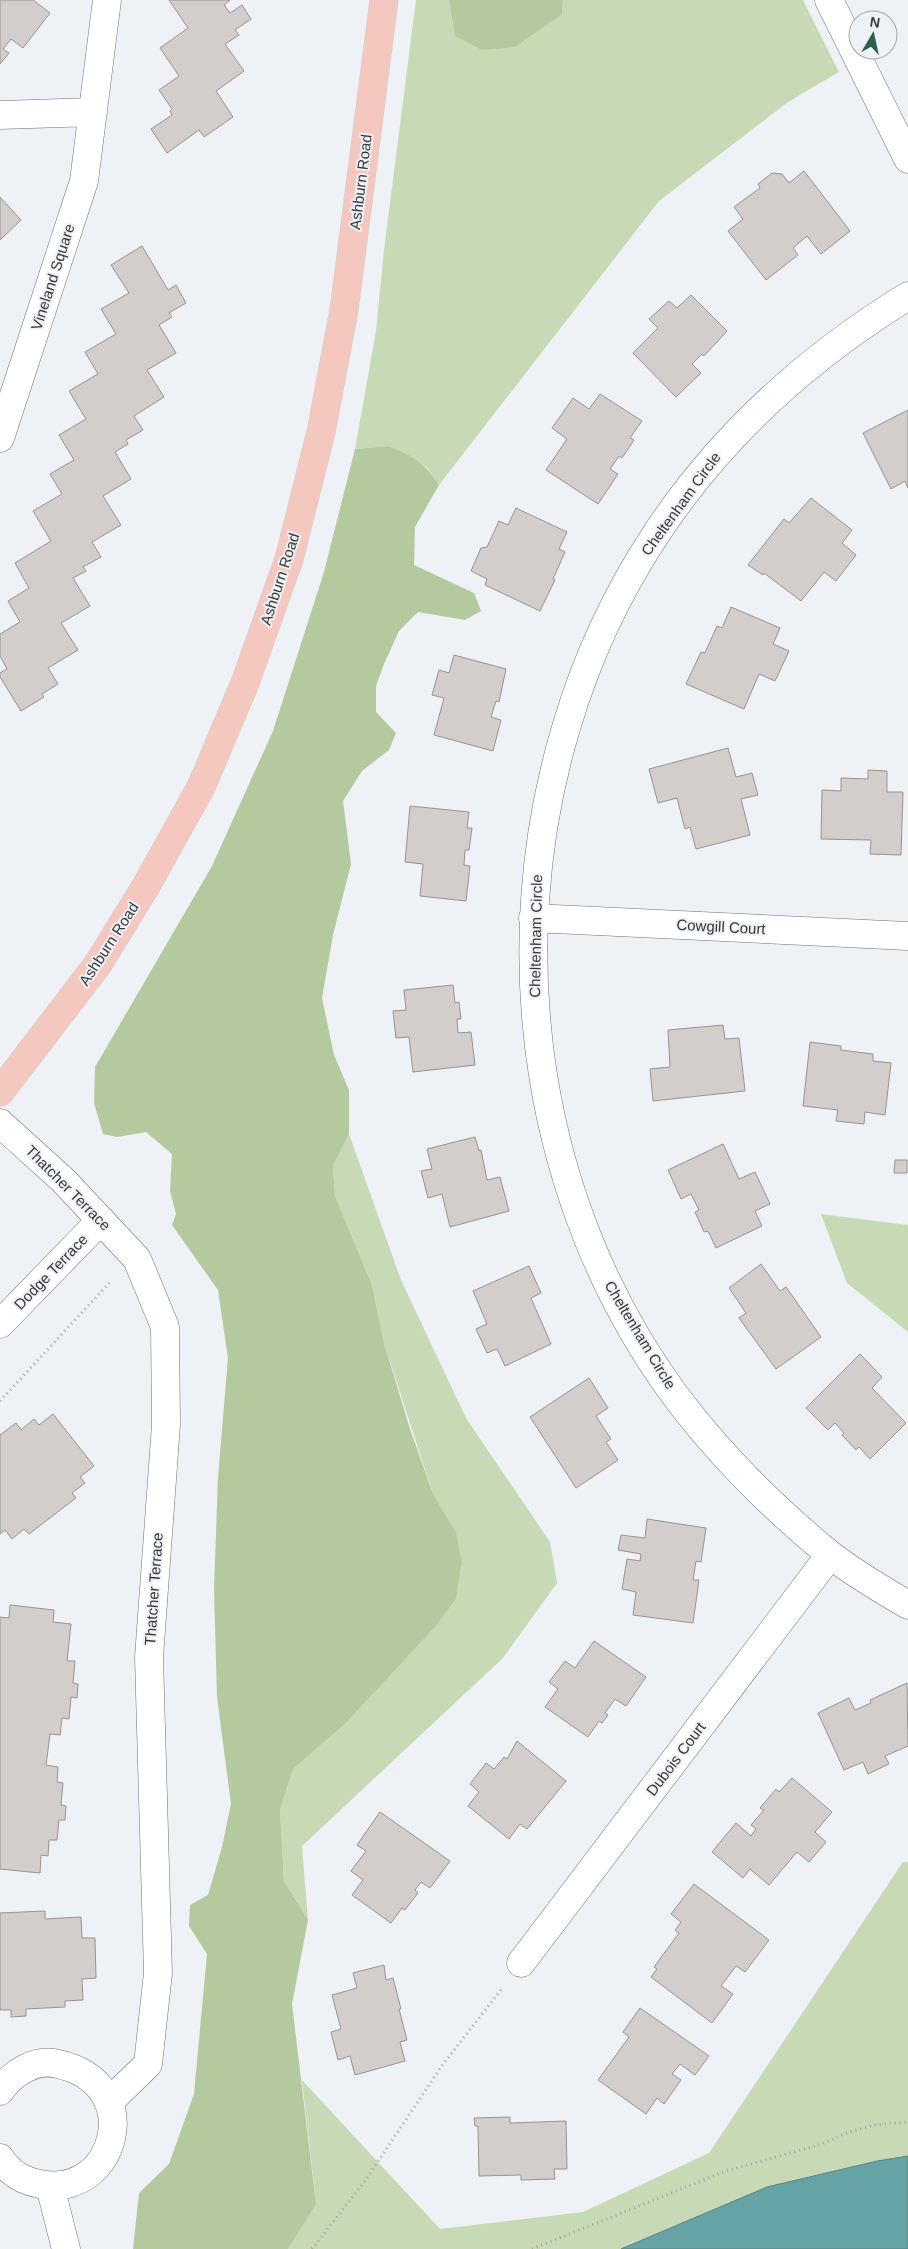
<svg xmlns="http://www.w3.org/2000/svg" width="908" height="2249" font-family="Helvetica,sans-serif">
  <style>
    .green { fill: #c8dab5 }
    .forest { fill: #b4c99e }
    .water { fill: #65a3a6; stroke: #578385 }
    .building { fill: #d3cecc; stroke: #989391 }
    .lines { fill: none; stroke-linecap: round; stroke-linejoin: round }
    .minor-casing { stroke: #6f7276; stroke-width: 29 }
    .major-casing { stroke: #cfcfcf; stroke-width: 29 }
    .path { stroke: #a0a2a5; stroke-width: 3; stroke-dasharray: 1 4; stroke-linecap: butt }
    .minor { stroke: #fff; stroke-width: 28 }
    .major { stroke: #f4c8be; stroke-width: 28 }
    .labels { text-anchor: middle; stroke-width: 4; stroke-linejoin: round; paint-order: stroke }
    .street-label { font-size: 15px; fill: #363738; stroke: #eef1f5 }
  </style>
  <rect width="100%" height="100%" fill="#eef1f5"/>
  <path class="green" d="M416,0h33l6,36 107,-22 1,-14h240l36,72 -51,30 -129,99 -220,284 -12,-17 -37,-22 -35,3 21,-118 8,-81z
    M349,1134l52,146 65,138 84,124 7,41 -54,75 -201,188 6,74 -24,-39 -4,-71 13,-41 52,-45 92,-99 19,-26 6,-35 -7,-31 -22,-39 -49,-151 -12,-58 -37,-89 -2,-30z
    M821,1214l87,11v107l-61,-49z
    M903,1862h5v294l-31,5 -110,26 -146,62h-333l28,-46 -14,-123 138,149 143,-17 126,-59z"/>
  <path class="forest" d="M449,0h114l-1,14 -47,33 -33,3 -27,-14z
    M389,446c25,11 35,16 50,39l-24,42 -1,38 60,28 7,18 -16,9 -47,-8 -19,19 -15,33 -8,22v26l20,21 -7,17 -27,21 -19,30 8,63 -18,71 -11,63 12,57 15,35v44l-16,32 2,30 37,89 12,58 26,86 23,65 23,39 6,30 -6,36 -19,26 -92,99 -52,45 -13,41 4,71 24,39 -16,84 24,200 -28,45h-155l6,-56 30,-29 25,-70 13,-140 -18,-28 1,-21 18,-10 14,-48 9,-43 -14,-107 -3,-108 4,-112 10,-119 -10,-68 -46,-65 4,-11 -6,-23 2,-37 -26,-22 -29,5 -14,-3 -9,-31 1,-36 117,-201 61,-135 51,-159 31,-123z"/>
  <path class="water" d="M908,2156v93h-287l146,-62 110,-26z"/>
  <path class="building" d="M0,0h33l17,13 -27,35 -12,-9 -8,10 6,4 -9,11z
    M169,0h61l-6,5 6,8 12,-8 9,14 -16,11 4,5 -14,9 19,27 -28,20 17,26 -29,20 -5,-7 -32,23 -16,-24 21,-14 -2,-4 2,-2 -13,-19 20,-14 -19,-28 28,-20z
    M804,171l46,60 -29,23 -14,-18 -14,12 5,7 -32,25 -38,-49 15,-12 -9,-12 26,-19 -2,-4 14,-11 10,1 7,9z
    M0,197l21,23 -21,20z
    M142,246l26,44 8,-5 10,18 -17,10 3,4 -13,8 17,28 -29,17 17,27 -30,19 9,14 -17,10 2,4 -13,8 16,27 -28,17 18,29 -29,17 9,15 -18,10 3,4 -13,7 17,28 -29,17 17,27 -30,18 10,16 -16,10 2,3 -23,14 -21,-34v-4l7,-4 -7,-13v-22l20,-12 -12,-21 21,-13 -14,-25 36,-22 -18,-30 29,-17 -12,-20 24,-14 -15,-25 27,-16 -17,-28 29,-17 -13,-22 31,-18 -15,-25 28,-16 -18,-28z
    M691,295l36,36 -23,25 -2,-2 -10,10 9,9 -25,24 -43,-44 25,-25 -9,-9 20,-18 8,7z
    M600,394l42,27 -12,17 4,2 -12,18 -3,-2 -9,13 8,5 -20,30 -52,-34 21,-31 -15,-11 21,-30 16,11z
    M908,410v78l-3,-7 -14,8 -28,-56z
    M811,498l41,32 -10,13 14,12 -20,26 -12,-9 -23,29 -37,-28 -1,2 -15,-10 36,-46 5,4z
    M516,508l51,24 -8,17 6,3 -12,27 2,1 -15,31 -55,-26 2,-6 -16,-8 10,-23 6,-1 12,-26 9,4z
    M731,607l49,21 -7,16 16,7 -14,30 -16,-7 -15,35 -58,-25 15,-32 4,1 12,-27 5,2z
    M454,655l52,14 -7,33 -3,-1 -5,16 10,3 -8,31 -59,-16 10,-37 -12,-3 7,-25 10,3z
    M728,748l8,29 16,-4 6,22 -17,4 9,36 -54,14 -6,-22 -5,2 -8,-31 -19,5 -9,-34z
    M868,770l19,1v21h16l-2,63 -31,-1 1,-14 -50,-1 1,-49 19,1v-13l27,1z
    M410,806l59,6 -2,16h5l-3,22h-4l-1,15 6,1 -4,35 -46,-5 3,-32 -18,-2z
    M453,985l2,18 4,-1 2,17h-4l1,14 13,-1 4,33 -62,7 -4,-35 -13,1 -3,-27 13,-1 -2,-20z
    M723,1025l2,14 14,-1 6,53 -92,10 -3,-32 20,-2 -2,-37z
    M810,1042l31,4v4l32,4v7l18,2 -6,52 -20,-3 -1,12 -28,-3 2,-11 -35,-4z
    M475,1137l4,14 2,-1 6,30 13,-3 9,34 -59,16 -8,-33 -14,4 -7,-27 11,-2 -5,-20z
    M723,1144l16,35 16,-7 15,32 -15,7 7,15 -46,22 -8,-17 -4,1 -9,-20 4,-2 -8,-16 -10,5 -13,-29z
    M895,1160h12v13h-13z
    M761,1264l19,27 6,-4 35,50 -45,32 -37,-51 7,-5 -17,-25z
    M529,1266l12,27 -10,5 20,46 -46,22 -8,-17 -10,4 -11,-24 11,-5 -14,-33z
    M860,1354l22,23 -10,11 34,35 -36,36 -11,-12 -3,3 -14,-15 2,-2 -9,-10 -7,7 -22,-22z
    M589,1378l19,30 -12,8 15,23 -5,3 12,18 -42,28 -46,-71z
    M53,1414l41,52 -14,11 5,6 -13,10 4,5 -47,36 -5,-5 -12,10 -7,-9 -5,4v-99l16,-12 5,7 13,-11 5,6z
    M647,1519l59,9 -5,34 -5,-1 -3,19h6l-6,43 -60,-8 3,-23 -14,-3 5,-30 13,2 1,-7 -23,-4 3,-15 24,3z
    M10,1605l44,5 -1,12 18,2 -4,37h8l-2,22 5,1 -1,14 -6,-1 -2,22 -7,-1 -2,17 -10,-1 -4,31 12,2 -1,15 6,1 -2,22 5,1 -1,14h-6l-2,20h-8l-1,16 -7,-1 -1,18 -40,-4v-252l9,1z
    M594,1641l52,36 -20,29 -11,-7 -10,14 3,2 -6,8 -3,-2 -11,16 -43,-30 13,-18 -9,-7 16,-21 10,7z
    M907,1683l1,63 -23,10 4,8 -21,10 -5,-12 -19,8 -26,-57 31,-15 6,12 16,-7 -1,-3z
    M517,1741l49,40 -39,48 -7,-5 -11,15 -41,-33 11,-14 -9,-8 16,-21 8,6 10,-12 3,2z
    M792,1778l40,34 -17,20 11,10 -17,20 -12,-10 -28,33 -19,-16 -7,9 -31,-26 24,-29 15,13 5,-7 -5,-4 13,-15 -4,-2 16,-19 3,3z
    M380,1812l70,49 -20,27 -9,-6 -6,8 3,3 -13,17 -3,-2 -11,15 -39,-28 11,-15 -12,-9 15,-20 -9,-6z
    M694,1884l75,56 -24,32 -9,-6 -15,20 12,8 -21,29 -61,-46 6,-8 -3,-2 25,-34 -4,-3 6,-8 -10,-8z
    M45,1911v8l36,-2 1,21h13l1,40 -14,1 1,21 -18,1v6l-39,2v7l-15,1v-7h-11v-97z
    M384,1965l2,15 7,-2 8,31h-2l8,31 -7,2 5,19 -50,14 -5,-19 -12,4 -7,-28 10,-3 -9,-34 25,-7 -4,-15z
    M640,2008l69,48 -14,19 -15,-11 -8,10 9,6 -17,24 -7,-6 -11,16 -48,-34 31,-43 -6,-5z
    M510,2117v6l56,-2 1,48h-13l1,10 -34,1v-5l-42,1 -1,-50h-3l-1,-8z"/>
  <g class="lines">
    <defs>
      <path id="minor" d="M829,0l79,159
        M0,115l93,-3
        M908,296c-101,62 -186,138 -252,238 -39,59 -70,126 -90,194 -67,223 -31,476 108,666 44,59 97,112 154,159 25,20 53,36 80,52
        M0,438l84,-257 23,-181
        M533,918l375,18
        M0,1123l64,58 73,78 28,68 1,98 -17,232 9,316 -10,91 -39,38
        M0,1324l101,-104
        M521,1963l309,-408
        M0,2091c12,-18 36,-33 58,-27 91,20 57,136 -18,120 -17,-3 -31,-12 -40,-26
        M50,2186l16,63"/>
      <path id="major" d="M0,1092l98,-128 48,-78 55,-99 44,-104 44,-124 32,-127 23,-122 40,-310"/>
    </defs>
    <use href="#minor" class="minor-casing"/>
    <use href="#major" class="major-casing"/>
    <path class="path" d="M0,1401l112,-121
      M312,2249l53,-68 76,-114 62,-80
      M532,2249l194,-78 96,-27 27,-12 25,-7 34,-3"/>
    <use href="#minor" class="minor"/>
    <use href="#major" class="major"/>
  </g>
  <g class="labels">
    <g class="street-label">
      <text transform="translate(361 182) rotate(-83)" y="5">Ashburn Road</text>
      <text transform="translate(53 277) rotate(-72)" y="5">Vineland Square</text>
      <text transform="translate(681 504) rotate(-54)" y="5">Cheltenham Circle</text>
      <text transform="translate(280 579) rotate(-72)" y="5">Ashburn Road</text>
      <text transform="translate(721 927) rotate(3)" y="5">Cowgill Court</text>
      <text transform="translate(536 936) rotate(-89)" y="5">Cheltenham Circle</text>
      <text transform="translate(109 944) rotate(-57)" y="5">Ashburn Road</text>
      <text transform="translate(68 1188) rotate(45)" y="5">Thatcher Terrace</text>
      <text transform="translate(51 1272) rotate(-46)" y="5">Dodge Terrace</text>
      <text transform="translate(640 1335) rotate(59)" y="5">Cheltenham Circle</text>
      <text transform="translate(154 1589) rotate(-86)" y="5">Thatcher Terrace</text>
      <text transform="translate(676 1759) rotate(-53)" y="5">Dubois Court</text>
    </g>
  </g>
  <g transform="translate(873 35) rotate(9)"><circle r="24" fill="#eef1f5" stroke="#a4a7a9"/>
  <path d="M0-4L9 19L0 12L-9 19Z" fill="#29634c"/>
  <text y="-8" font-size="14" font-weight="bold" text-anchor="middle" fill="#363738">N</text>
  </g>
</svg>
